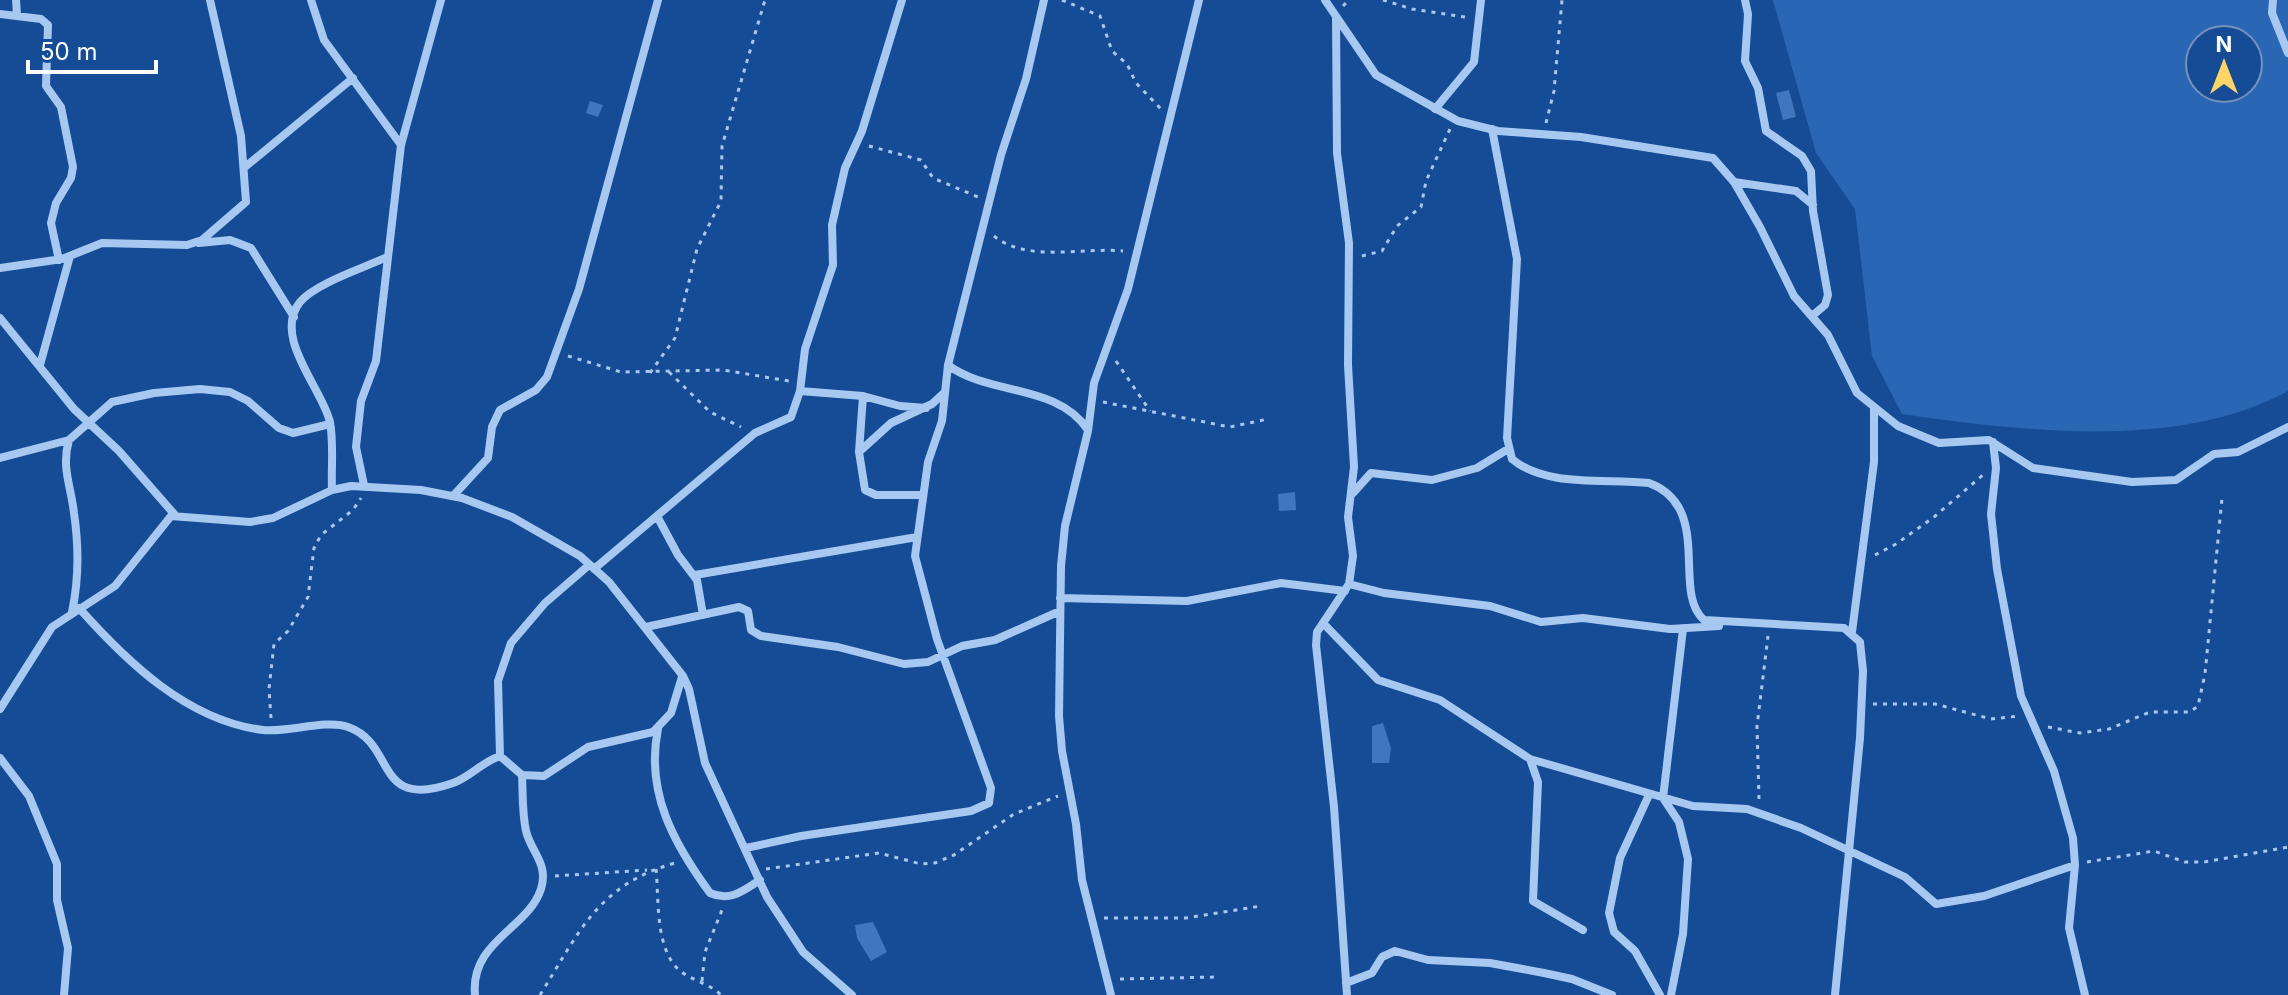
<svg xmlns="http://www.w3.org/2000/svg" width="2288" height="995" font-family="Inter,sans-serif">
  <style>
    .green { fill: #2a66b4; fill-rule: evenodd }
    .building { fill: #3f76bd }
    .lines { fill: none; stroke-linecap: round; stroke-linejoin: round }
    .path { stroke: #a7c8f1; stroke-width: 3; stroke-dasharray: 4 6; stroke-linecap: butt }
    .minor { stroke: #a7c8f1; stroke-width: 8 }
  </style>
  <rect width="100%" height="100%" fill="#164c95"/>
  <path class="green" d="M1773,0h515v391c-109,60 -268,40 -386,23l-30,-58 -17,-147 -39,-56zM2200,40h48v48h-48z"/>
  <path class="building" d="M1789,90l7,27 -13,3 -7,-27z
    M590,101l13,4 -5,12 -12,-4z
    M1295,492l1,18 -17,1 -1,-17z
    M1383,723l8,25 -2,15h-17v-37z
    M873,922l14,30 -16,9 -14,-23 -2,-13z"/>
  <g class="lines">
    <path class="path" d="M1062,0l38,16 12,35 15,13 9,19 25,26
      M1383,0l29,9 53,8
      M1343,6l6,-6
      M1546,123l8,-32 8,-91
      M869,146l52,14 12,18 45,19
      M994,236c33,27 90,11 129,15
      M1362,256l20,-5 15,-25 24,-19 5,-26 24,-52
      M568,356l53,16 102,-2 66,11
      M1116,361l34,50
      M669,372l41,40 31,15
      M650,373l25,-35 22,-89 24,-48 1,-55 43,-146
      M1103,402l127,25 38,-8
      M1875,555l21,-11 38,-27 50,-43
      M1873,704h62l56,15 28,-3
      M271,718l-2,-29 5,-45 14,-13 20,-34 6,-49 7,-13 32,-25 8,-12
      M2048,727l32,6 29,-4 41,-17h40l8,-6 7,-32 17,-176
      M1759,799l-2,-73 11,-90
      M2087,862l67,-11 31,11h19l84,-15
      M656,869c3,29 -1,76 21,99 13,13 31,14 44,27
      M766,869l113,-16 42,11 14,-1 19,-8 60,-41 44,-18
      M555,876l92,-6
      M1104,918h82l75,-12
      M1120,979l98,-2
      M702,981l3,-29 17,-42
      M540,995c39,-62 57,-110 135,-132"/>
    <path class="minor" d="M16,0l1,15
      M311,0l13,40 77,105
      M1325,0l51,75 82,46 40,10 83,6 132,21 21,24 26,45 34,69 34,39 29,58 41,33 41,17 50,-3 44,28 99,14 44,-2 38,-26 24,-2 50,-25
      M1745,0l3,14 -3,47 13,27 8,43 36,25 9,15 2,40 15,84 -3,10 -13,11
      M2273,0l-1,13 16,40
      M0,14l41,5 7,6 -2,61 15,21 12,60 -2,11 -15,25 -5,20 8,37
      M1336,17l1,136 12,90 -1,122 6,102 -6,50 5,39 -4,28 -32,48 -1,13 18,162 13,188
      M1435,109l39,-47 7,-62
      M1492,129l25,130 -10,179 5,21c34,29 95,19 137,24 65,24 22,109 55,137l140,8 16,14 3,29 -3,67 -25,257
      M245,167l108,-89
      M1734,182l62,9 17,14
      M199,243l31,-3 21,8 43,69
      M0,268l62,-9 40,-16 85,2 15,-5 44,-38 -5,-66 -31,-136
      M0,318l74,91 45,42 56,64
      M40,365l30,-109
      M948,365c41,31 109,18 140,65
      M800,391l63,5 37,10 26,2
      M863,396l-4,56 6,38 11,5h46
      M69,440c-8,27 2,46 5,73 5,34 5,66 -2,99
      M1993,442l3,26 -5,46 6,55 24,127 33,75 19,67 2,27 -6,63 16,67
      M859,452l32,-29 41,-19 12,-11
      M0,458l69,-18 43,-38 42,-9 46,-4 30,3 18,9 31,27 14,5 37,-9
      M364,485l-8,-38 5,-46 15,-40 25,-216 40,-145
      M332,490c-1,-22 2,-46 -2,-68 -8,-34 -58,-85 -30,-120 16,-19 64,-34 87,-45
      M1353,493l18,-20 61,7 45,-12 31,-19
      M453,496l35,-38 4,-31 8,-17 36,-20 11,-13 32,-88 79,-289
      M657,516l21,39 19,25 6,35
      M594,569l161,-136 36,-16 9,-26 5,-42 28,-84 -1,-40 13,-57 17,-37 40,-131
      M695,575l222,-38
      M1349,584l35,9 106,13 51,16 42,-4 87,11 49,-3
      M1060,598l127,3 94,-18 64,8
      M79,608c48,54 109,113 184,122 24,3 63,-11 85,-3 49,17 25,84 105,56 17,-6 29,-21 47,-27l22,19 22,1 44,-29 65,-15 18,-19 11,-36
      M1323,623l55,57 62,20 90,59 163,47 54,3 54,19 104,49 31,27 48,-8 91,-31
      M646,627l93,-20 9,4 3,19 10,6 77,11 66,17 24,-2 34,-16 33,-6 65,-29
      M1852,632l22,-170v-54
      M0,709l52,-82 63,-41 56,-70 79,6 23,-4 59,-28 19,-4 70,4 41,8 50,19 68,39 29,26 74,94 6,13 16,74 62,134 36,55 49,43
      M658,729c-13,63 16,115 52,164 20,9 33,-2 50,-13
      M500,756l-2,-75 13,-38 34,-40 44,-38
      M0,758l29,38 28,68v36l11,48 -4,47
      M1530,759l8,23 -5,119 50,29
      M1649,795l-29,63 -11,55 5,19 21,19 25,44
      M746,848l55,-12 170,-25 18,-8 2,-15 -54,-149 -22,-83 13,-94 14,-41 6,-56 53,-210 25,-76 18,-79
      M1346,983l26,-10 10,-16 13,-6 33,9 62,3 54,10 28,6 40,16
      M475,995c-5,-54 53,-66 66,-106 8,-25 -10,-37 -15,-58 -4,-18 -3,-37 -4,-56
      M1111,995l-29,-115 -6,-56 -14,-73 -3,-35 2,-150 4,-40 23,-95 6,-48 34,-94 71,-289
      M1671,995l12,-61 5,-75 -9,-37 -16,-24 20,-169"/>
  </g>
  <g transform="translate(2224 64)"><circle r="38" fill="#164c95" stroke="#7394bf" stroke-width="2"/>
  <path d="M0-6L14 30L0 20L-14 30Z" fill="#ffd567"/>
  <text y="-12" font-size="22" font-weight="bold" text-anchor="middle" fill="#ffffff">N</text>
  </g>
  <path d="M28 60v12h128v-12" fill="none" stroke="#ffffff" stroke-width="4"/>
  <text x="40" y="60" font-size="24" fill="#ffffff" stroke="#164c95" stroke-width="6" paint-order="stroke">50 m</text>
</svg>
